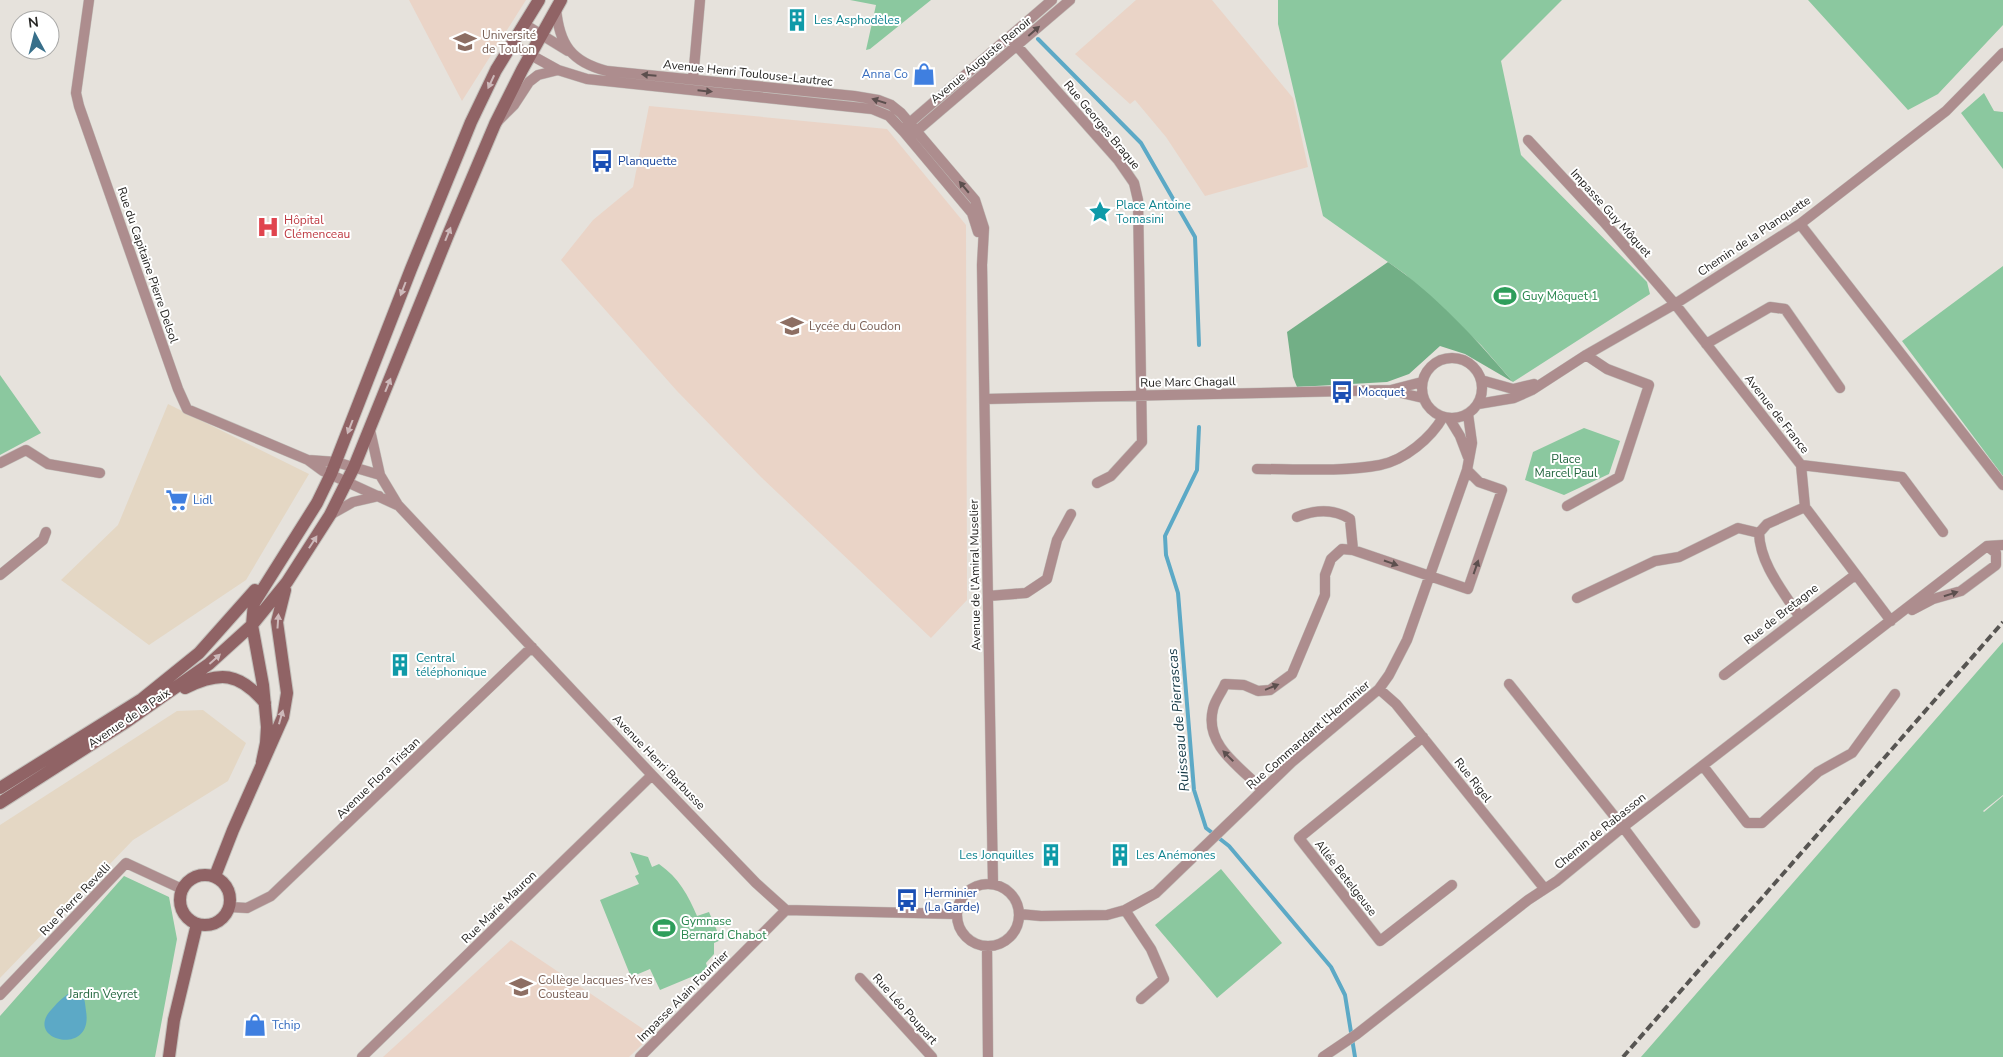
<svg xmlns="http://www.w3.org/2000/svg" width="2003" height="1057" font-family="'Nunito Sans',sans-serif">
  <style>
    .commercial { fill: #e4d7c4 }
    .education { fill: #ead4c7 }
    .green { fill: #8bc89f }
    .forest { fill: #72af86 }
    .water { fill: #5ca9c6 }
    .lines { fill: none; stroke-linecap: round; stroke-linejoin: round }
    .stream { stroke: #5ca9c6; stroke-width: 4 }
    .street-casing { stroke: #c3c0bb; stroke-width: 11 }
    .secondary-casing { stroke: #c3c0bb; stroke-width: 14 }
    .street { stroke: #ad8d8e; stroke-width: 10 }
    .secondary { stroke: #906365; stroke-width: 12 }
    .rail { stroke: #575552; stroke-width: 4; stroke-dasharray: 8 4; stroke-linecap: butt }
    .oneway { fill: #5c4f4e }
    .oneway2 { fill: #cdb9ba }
    .labels { text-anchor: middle; stroke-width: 4; stroke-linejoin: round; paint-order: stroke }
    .culture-label { font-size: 12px; fill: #0d838f; stroke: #fff; text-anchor: start }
    .education-label { font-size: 12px; fill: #785e54; stroke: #fff; text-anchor: start }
    .street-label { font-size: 12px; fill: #262523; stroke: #fff }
    .shop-label { font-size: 12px; fill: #366cbe; stroke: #fff; text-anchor: start }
    .transit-label { font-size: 12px; fill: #164399; stroke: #fff; text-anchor: start }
    .health-label { font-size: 12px; fill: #be3a42; stroke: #fff; text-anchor: start }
    .leisure-label { font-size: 12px; fill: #27864d; stroke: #fff; text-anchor: start }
    .park-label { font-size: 12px; fill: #23663f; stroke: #fff }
    .water-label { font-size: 14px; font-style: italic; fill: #133744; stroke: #fff }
  </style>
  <rect width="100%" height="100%" fill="#e6e2dc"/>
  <path class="commercial" d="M168,404l141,70 -63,106 -97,65 -88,-65 57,-55z
    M203,710l43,33 -18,38 -95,59 -133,138v-153l177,-114z"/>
  <path class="education" d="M409,0h117l-64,101z
    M1136,0h76l81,98 15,69 -103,29 -39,-59 -31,-37 -5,4 -55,-50z
    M649,106l238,23 79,96 1,375 -36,38 -170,-161 -84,-86 -116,-131 32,-40 40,-33z
    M511,940l141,95 -23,22h-246z"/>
  <path class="green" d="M850,0h81l-61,49 -4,1 10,-45z
    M1278,0h284l-61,61 20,94 126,127 3,12 -137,88 -32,-37 -76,-71 -82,-58 -45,-192z
    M1808,0h195v25l-65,69 -30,16z
    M1984,93l10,18 9,1v57l-42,-56z
    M2003,266v210l-101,-135z
    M0,375l41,58 -41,22z
    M1584,428l36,13 -11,33 -45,21 -39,-15 8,-28z
    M2003,642v153l-20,16 1,1 19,-16v261h-362z
    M630,852l18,5 4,10 7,-3c20,14 29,31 38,52l12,-4 12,28 -7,3v11l-8,9 2,7 -48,20 -10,-21 -19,8 -31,-77 39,-16 -4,-8 4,-2z
    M1221,869l61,74 -65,55 -62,-73z
    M124,876l45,21 8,42 -22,118h-155v-41z"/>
  <path class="forest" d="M1388,262c47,32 88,77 125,120l-48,-28 -25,-8 -31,28 -22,8 -90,5 -4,-10 -6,-45z"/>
  <path class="water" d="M79,990c6,6 6,13 7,21 8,46 -63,30 -35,-1 8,-9 16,-18 28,-20z"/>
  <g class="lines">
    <path class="stream" d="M1038,39l103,104 54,94 4,108
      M1199,427l-2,43 -32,66 1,19 12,38 16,197 12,38 23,18 102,121 14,28 10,62"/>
    <defs>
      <path id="street" d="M89,0l-13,93 3,13 99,283 9,20 121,51 15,11 74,34
        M556,8c3,36 15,54 51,63l247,25 24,4 13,5 10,8 74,87 9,28 -2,37 11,619
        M524,24l44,27
        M1009,37l109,123 16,23 4,17 4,242 -31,34 -14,7
        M511,44l47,26
        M693,79l7,-79
        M498,121l16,-16 15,-23 9,-7 20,-5 29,9 285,30 17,7 15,16 68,81 6,19
        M906,126l146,-126
        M913,134l157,-134
        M1528,140l75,81 72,83 126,161 4,42 86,114
        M1800,224l203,261
        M1706,344l64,-37 15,2 55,79
        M1422 388a30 30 0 1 1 60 0a30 30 0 1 1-60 0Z
        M1481,380l32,9 21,-5
        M1393,391l30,7
        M986,399l405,-9 31,-8
        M1478,404l36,-6 18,-8 54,-35 89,-51 125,-80 146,-113 57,-58
        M1449,418l11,18 8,21
        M370,430l10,45 18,30 254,270 104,108 30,27 170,4
        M308,460l28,2 44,13
        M0,463l26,-13 22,14 52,9
        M1801,465l101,12 41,55
        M1257,469c38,0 86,3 123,-4 25,-5 51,-27 63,-48
        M1567,506l52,-29 30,-92 -42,-16 -21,-14
        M330,515l23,-13 26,-6
        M1297,517c17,-7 36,-9 53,2l3,31
        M1759,533c1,31 24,58 40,83
        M1759,533l8,-9 38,-17
        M0,575l43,-35 3,-8
        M988,596l38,-3 21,-14 10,-39 14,-26
        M1577,598l78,-37 24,-4 59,-29 21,5
        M1912,610l21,-11 28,-8 35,-26v-12l-9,-7
        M1724,675l131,-100
        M1509,684l114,143 72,96
        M1379,689l17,15 148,184
        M1423,737l-124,101 81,103 72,-56
        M1703,766l44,57h15l56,-51 34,-19 43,-59
        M1263,790c-23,-23 -59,-45 -50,-81 2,-9 9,-17 12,-25l19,1 14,6 12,-1 22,-16 33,-79v-20l6,-16 11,-10 11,1 115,39 34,-99 -23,-8 -12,-12
        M957 915a31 31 0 1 1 62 0a31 31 0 1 1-62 0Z
        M230,907l17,1 24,-12 261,-249
        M1125,910l26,39 13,30 -23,20
        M1019,914l22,2 66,-1 18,-5 31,-17 136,-131 87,-73 10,-14 18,-35 60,-170 5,-27 -4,-29
        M987,946l1,111
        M860,978l72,79
        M0,995l126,-132 56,26
        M362,1057l290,-282
        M640,1057l146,-147
        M1323,1057l34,-23 171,-134 29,-19 66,-54 364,-281 16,-1"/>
      <path id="secondary" d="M185,688c35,-17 54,-16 80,15
        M262,762l4,-19 1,-16 -4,-42 -11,-60 2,-22 63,-100 14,-29 80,-205 60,-147 25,-52 43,-70
        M0,788l142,-89 57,-46 56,-63
        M0,803l126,-81 83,-58 43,-39 35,-43 43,-67 24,-48 94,-232 47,-111 27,-54 39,-70
        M180 900a25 25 0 1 1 50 0a25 25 0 1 1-50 0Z
        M215,876l18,-46 50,-113 4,-24 -10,-71 8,-32
        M169,1057l5,-37 23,-96"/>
    </defs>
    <use href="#street" class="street-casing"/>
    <use href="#secondary" class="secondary-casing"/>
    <use href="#street" class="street"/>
    <use href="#secondary" class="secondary"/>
    <path class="rail" d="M1623,1057l380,-435"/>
  </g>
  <defs><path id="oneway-solid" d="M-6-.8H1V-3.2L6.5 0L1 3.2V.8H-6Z" transform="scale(1.25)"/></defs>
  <g class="oneway">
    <use href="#oneway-solid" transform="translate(1034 31) rotate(-41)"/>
    <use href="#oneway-solid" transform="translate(649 75) rotate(-175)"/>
    <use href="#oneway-solid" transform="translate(705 91) rotate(6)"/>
    <use href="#oneway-solid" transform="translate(879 101) rotate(-163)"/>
    <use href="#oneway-solid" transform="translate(964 187) rotate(-130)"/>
    <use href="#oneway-solid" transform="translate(1391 563) rotate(19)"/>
    <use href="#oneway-solid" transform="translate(1476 567) rotate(-71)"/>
    <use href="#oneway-solid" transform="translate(1951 594) rotate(-18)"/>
    <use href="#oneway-solid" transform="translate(1272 687) rotate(-22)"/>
    <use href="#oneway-solid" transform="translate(1228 756) rotate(-135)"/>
  </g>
  <g class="oneway2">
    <use href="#oneway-solid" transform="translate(491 82) rotate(115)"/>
    <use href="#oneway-solid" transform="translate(448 234) rotate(-68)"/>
    <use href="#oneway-solid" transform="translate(403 289) rotate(111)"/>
    <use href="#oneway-solid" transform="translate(388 385) rotate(-68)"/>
    <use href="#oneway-solid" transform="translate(350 427) rotate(111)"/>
    <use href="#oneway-solid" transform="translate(313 542) rotate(-57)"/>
    <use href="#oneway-solid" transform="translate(278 621) rotate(-86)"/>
    <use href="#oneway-solid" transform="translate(215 659) rotate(-42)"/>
    <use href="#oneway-solid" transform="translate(281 717) rotate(-74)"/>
  </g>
  <defs>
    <symbol id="building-bare" viewBox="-9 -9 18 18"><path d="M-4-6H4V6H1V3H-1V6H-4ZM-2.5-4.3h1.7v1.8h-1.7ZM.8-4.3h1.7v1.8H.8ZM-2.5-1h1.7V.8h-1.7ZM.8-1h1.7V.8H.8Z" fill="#0f9aa8" stroke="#fff" stroke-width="2.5" paint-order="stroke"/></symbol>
    <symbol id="university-bare" viewBox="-9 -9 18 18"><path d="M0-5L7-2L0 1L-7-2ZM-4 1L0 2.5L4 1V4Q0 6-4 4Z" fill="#8d6e63" stroke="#fff" stroke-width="2.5" paint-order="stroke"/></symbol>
    <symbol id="shop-bare" viewBox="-9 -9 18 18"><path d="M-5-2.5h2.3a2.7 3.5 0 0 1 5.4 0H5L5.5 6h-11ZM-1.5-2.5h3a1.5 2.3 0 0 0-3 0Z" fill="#3f7fe0" stroke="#fff" stroke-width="2.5" paint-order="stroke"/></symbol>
    <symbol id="bus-bare" viewBox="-9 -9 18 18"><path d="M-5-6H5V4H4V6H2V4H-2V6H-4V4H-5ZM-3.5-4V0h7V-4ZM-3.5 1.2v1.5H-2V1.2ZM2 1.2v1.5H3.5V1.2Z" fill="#1a4fb4" stroke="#fff" stroke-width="2.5" paint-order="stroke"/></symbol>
    <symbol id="sight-bare" viewBox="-9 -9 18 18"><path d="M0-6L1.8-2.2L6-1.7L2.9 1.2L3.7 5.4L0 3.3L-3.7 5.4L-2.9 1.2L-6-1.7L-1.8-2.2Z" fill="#0f9aa8" stroke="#fff" stroke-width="2.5" paint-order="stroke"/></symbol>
    <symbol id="hospital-bare" viewBox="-9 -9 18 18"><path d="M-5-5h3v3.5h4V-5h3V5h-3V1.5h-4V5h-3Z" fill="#e0444e" stroke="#fff" stroke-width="2.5" paint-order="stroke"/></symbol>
    <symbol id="stadium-bare" viewBox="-9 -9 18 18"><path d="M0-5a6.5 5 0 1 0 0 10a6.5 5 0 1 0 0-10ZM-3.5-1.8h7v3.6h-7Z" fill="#2e9e5b" stroke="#fff" stroke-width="2.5" paint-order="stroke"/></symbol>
    <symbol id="school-bare" viewBox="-9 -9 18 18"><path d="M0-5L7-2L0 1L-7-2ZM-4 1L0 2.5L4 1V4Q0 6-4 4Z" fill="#8d6e63" stroke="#fff" stroke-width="2.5" paint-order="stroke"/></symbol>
    <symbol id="supermarket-bare" viewBox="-9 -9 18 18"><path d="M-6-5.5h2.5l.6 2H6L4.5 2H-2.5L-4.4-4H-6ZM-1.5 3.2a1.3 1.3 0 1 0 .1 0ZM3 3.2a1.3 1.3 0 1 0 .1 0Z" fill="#3f7fe0" stroke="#fff" stroke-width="2.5" paint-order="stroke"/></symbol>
  </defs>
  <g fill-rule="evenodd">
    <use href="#building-bare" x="781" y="4" width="32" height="32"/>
    <use href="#university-bare" x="449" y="26" width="32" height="32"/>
    <use href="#shop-bare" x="908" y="58" width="32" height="32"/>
    <use href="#bus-bare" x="586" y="145" width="32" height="32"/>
    <use href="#sight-bare" x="1084" y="196" width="32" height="32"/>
    <use href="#hospital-bare" x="252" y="211" width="32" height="32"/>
    <use href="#stadium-bare" x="1489" y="280" width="32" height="32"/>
    <use href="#school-bare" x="776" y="310" width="32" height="32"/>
    <use href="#bus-bare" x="1326" y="376" width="32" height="32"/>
    <use href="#supermarket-bare" x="161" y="484" width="32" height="32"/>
    <use href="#building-bare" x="384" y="649" width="32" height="32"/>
    <use href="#building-bare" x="1035" y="839" width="32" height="32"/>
    <use href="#building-bare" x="1104" y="839" width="32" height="32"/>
    <use href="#bus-bare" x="891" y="884" width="32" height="32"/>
    <use href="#stadium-bare" x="648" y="912" width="32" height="32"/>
    <use href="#school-bare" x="505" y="971" width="32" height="32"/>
    <use href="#shop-bare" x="239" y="1009" width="32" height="32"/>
  </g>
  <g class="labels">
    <g class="culture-label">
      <text x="814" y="24">Les Asphodèles</text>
      <text x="1116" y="209">Place Antoine<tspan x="1116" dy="14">Tomasini</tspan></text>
      <text x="416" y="662">Central<tspan x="416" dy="14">téléphonique</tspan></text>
      <text x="1034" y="859" text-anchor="end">Les Jonquilles</text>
      <text x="1136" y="859">Les Anémones</text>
    </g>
    <g class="education-label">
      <text x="482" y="39">Université<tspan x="482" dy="14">de Toulon</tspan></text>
      <text x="809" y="330">Lycée du Coudon</text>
      <text x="538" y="984">Collège Jacques-Yves<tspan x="538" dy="14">Cousteau</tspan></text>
    </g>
    <g class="street-label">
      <text transform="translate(981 60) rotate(-40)" y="4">Avenue Auguste Renoir</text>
      <text transform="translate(748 73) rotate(6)" y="4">Avenue Henri Toulouse-Lautrec</text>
      <text transform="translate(1102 125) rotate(50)" y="4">Rue Georges Braque</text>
      <text transform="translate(1611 213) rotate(48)" y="4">Impasse Guy Môquet</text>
      <text transform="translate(1754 236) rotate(-34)" y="4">Chemin de la Planquette</text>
      <text transform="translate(148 265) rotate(71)" y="4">Rue du Capitaine Pierre Delsol</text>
      <text transform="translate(1188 382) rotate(-1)" y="4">Rue Marc Chagall</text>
      <text transform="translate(1777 414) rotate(52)" y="4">Avenue de France</text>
      <text transform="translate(975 575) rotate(-91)" y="4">Avenue de l'Amiral Muselier</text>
      <text transform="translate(1781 614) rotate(-38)" y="4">Rue de Bretagne</text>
      <text transform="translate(129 718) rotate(-34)" y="4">Avenue de la Paix</text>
      <text transform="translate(1308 735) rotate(-41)" y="4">Rue Commandant l'Herminier</text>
      <text transform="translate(659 762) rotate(46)" y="4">Avenue Henri Barbusse</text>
      <text transform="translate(378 778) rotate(-44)" y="4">Avenue Flora Tristan</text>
      <text transform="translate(1473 780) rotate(52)" y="4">Rue Rigel</text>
      <text transform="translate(1600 831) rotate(-39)" y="4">Chemin de Rabasson</text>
      <text transform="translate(1346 878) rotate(52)" y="4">Allée Betelgeuse</text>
      <text transform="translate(75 899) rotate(-46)" y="4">Rue Pierre Revelli</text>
      <text transform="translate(499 907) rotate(-44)" y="4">Rue Marie Mauron</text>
      <text transform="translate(683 996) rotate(-45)" y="4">Impasse Alain Fournier</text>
      <text transform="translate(905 1009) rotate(48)" y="4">Rue Léo Poupart</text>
    </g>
    <g class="shop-label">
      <text x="908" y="78" text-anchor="end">Anna Co</text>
      <text x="193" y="504">Lidl</text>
      <text x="272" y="1029">Tchip</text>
    </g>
    <g class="transit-label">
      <text x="618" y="165">Planquette</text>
      <text x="1358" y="396">Mocquet</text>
      <text x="924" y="897">Herminier<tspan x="924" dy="14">(La Garde)</tspan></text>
    </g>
    <g class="health-label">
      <text x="284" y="224">Hôpital<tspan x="284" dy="14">Clémenceau</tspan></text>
    </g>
    <g class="leisure-label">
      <text x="1522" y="300">Guy Môquet 1</text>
      <text x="681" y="925">Gymnase<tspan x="681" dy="14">Bernard Chabot</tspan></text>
    </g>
    <g class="park-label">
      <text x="1566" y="463">Place<tspan x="1566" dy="14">Marcel Paul</tspan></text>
      <text x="103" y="998">Jardin Veyret</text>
    </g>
    <g class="water-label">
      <text transform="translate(1178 720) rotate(-95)" y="5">Ruisseau de Pierrascas</text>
    </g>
  </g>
  <g transform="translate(35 35) rotate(353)"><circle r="24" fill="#ffffff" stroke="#a8a8a7"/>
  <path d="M0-4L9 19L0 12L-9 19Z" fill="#386f8a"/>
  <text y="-8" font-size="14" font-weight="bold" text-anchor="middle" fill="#262523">N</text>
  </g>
</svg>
